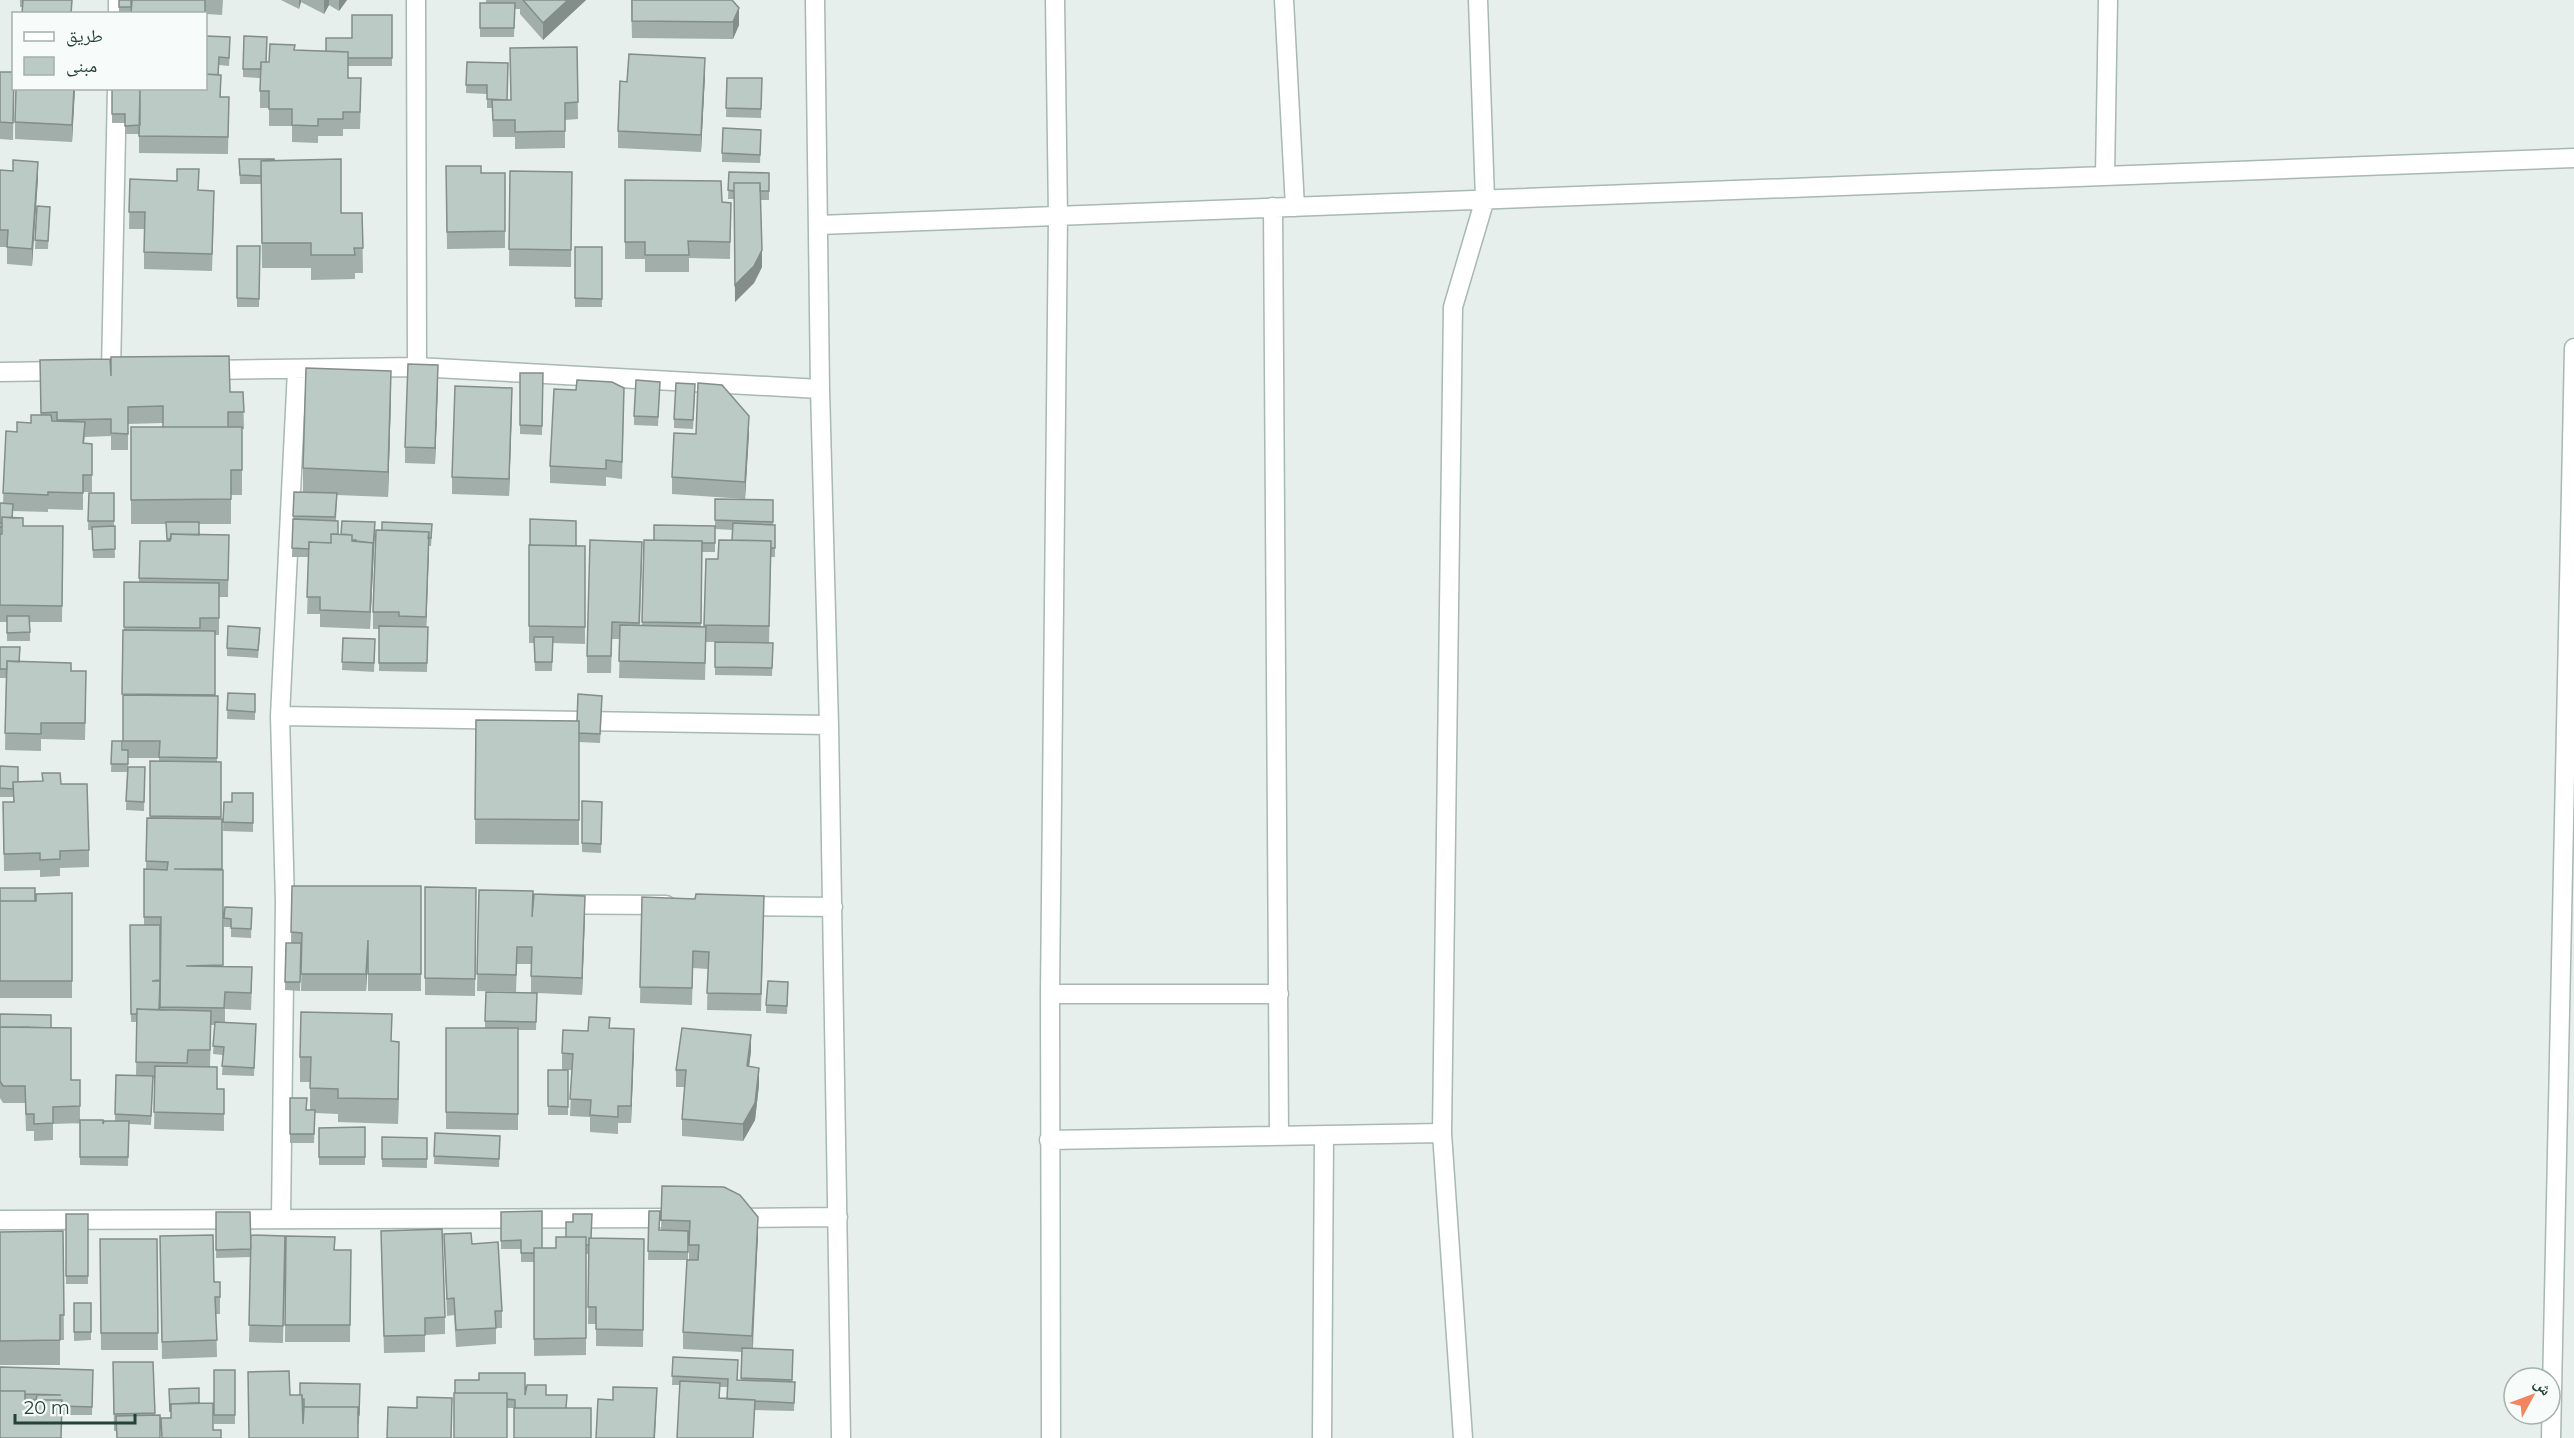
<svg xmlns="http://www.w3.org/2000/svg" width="2574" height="1438" font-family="Montserrat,'Noto Naskh Arabic',sans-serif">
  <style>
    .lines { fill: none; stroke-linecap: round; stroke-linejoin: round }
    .minor-casing { stroke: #a8b8b2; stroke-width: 21 }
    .minor { stroke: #fff; stroke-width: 18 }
    .wall { fill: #a1aea9; fill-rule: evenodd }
    .shaded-wall { fill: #838d89 }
    .building { fill: #bbcac4; stroke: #838d89; stroke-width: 1.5 }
  </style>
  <rect width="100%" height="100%" fill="#e6efeb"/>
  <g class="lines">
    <defs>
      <path id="minor" d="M416,0l1,367
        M815,0l5,389 9,336 12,713
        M1284,0l11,207
        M118,14v-14
        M2105,175l3,-175
        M1273,207l6,929
        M819,225l1755,-67
        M206,370l211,-3 403,22
        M111,371l6,-283
        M0,372l64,-1
        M280,716l549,9
        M507,904l159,1
        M741,906l92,1
        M1050,994h229
        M1049,1140l393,-7
        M281,1218l4,-316 -5,-186 17,-346
        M735,1218l103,-1
        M0,1220l671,-2
        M1051,1438l-1,-444 8,-778 -3,-216
        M1322,1438l2,-302
        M1463,1438l-21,-305 11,-826 32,-108 -7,-199
        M2551,1438l23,-1090"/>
    </defs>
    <use href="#minor" class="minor-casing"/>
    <use href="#minor" class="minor"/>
  </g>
  <path class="wall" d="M20,0h52v14h-50l1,-7h-3z
    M119,0h104l-1,15 -16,-1h-87z
    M281,0h66l-8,11 -10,-6 -5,9 -23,-12 -2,7z
    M486,0h100l-43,40 -23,-26v-5h-5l-1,28h-34v-34h6z
    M631,0h101l7,25 -6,14 -101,-1z
    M392,15v51h-44v12l13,17 -1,34h-17v7h-25v7l-26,-1v-16h-23v-18h-9v-30l-17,-1v-8l23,-7h3l25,-12 32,1 26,-13z
    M206,36l24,10 -1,20 -10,-1v10l2,22h8l-1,57 -89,-1v-19h-14v-11h-13v-35h94z
    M577,47l1,72 -13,1v28l-50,1v-12h-22l-1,-29h-5v-14l-21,-1 1,-31 40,38h4z
    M0,72h14l-1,68 -13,-1z
    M705,75l-4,77 -83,-4v-17l9,-49z
    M727,78h35l-1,40 -35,-1z
    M75,88l-3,54 -57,-3v-17z
    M761,139l-1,24 -38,-1v-9z
    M239,159l35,1 67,53h21l1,60h-8v6l-44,1v-12h-49l-1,-84h-21z
    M446,166l35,7h24v75l-58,1z
    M0,170l13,1 25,7 -6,88 -25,-2v-17h-7z
    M510,171l62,1 -1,95 -62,-1z
    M729,172l40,1v27h-9l2,67 -8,16 -19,19 -1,-103h-6z
    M130,179l69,11 15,18 -2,63 -68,-2v-40h-15z
    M625,180l97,22 9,1 -1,56 -41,-1v14h-44v-13h-20z
    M37,206l13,1 -2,42h-13z
    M237,246h23l-1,61h-22z
    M575,247h27v60h-27z
    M40,360l71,15 119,17h13l1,37h-2v66h-11v29h-32v11h30l-1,62h-9v38h-4v61l2,66 4,57 1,51h1v97l29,17 -1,26 -26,-1v14l31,1 -2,52 -32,-1 1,-20 -10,-1 2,-29h-4l-1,42 7,22h7v42l-70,-2 1,-50h-2l-2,46 -22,-1 -1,42 -48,-1v-45l23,4 12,-3 1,-46h20l1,-53h-6l-1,-97h14v-56h2l1,-51h3v-57h9v-3h-31v9h17l-1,44 -18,-1 1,-38h-16l1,-31 11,9v-120h1v-48h15l1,-41h27l-1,-17h-35v-97h32v-4l-35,1v26h-17v-14l-26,1 -1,6 8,18v31h-9v18l-35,-1v3l-35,-1v7l10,8h40l-1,96h-32v19h-23v-19h-7v-119h3l3,-72 11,1 14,-9 10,-8z
    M543,373l-1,62 -22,-1v-9z
    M438,382l-3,82 -30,-1v-16z
    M660,382l-2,44 -24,-1v-9z
    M576,390l48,15 -2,74 -16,-2v9l-56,-3v-17z
    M695,393l-2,36 -19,-1v-9z
    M391,396l-3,101 -51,-2 -1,26 2,13 37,-4 -5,99 -50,-2v-13h-13l2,-57h-17l2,-65h9v-24z
    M512,405l-3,91 -57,-2v-17z
    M749,433l-4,66 -73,-5v-17l24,-43z
    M89,493h25v33l1,32h-22l-1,-28h-4z
    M773,500v25l2,9v23h-4l-2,86h4l-1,33 -57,-1v-33h-9l-1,38 -86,-2 1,-39h-8l-1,34h-24v-17l55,-97 -2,66h2l2,-85h10l61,-14v-6zM715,529l18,1 -1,10 -14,19h-12l-2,67h-3l1,-74h13z
    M432,533l-1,13h-2l-3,81h2l-1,45 -48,-1v-42h-6v-17z
    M529,545l56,1v98l-32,-1 -1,28h-17l-1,-28h-5z
    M260,636l-2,22 -31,-2v-8z
    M343,638l32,10 -1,24 -32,-2z
    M0,647l20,15 51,9 15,17 -1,52 -44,-1v12l-36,-1 1,-72h-6z
    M228,693l27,1v26l-28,-1z
    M602,704l-2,39 -21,-1v103l-104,-1 1,-124 101,1z
    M0,766l18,16 43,2 28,66v17l-29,1v8l-20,1v-7l-36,1 -1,-69h11l-1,-5h-13z
    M253,793v39l-30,-1 1,-29h8z
    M602,802l-1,51 -19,-1v-9z
    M292,886h129v105h-53v-34l-2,34h-65l1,-42h-1l-1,42 -15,-1 1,-47h5z
    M425,887l51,1 -1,108 -50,-1z
    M0,888l35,13 37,-8v105h-72z
    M479,890l53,22 53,1 -3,82 -45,-2 -1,37h-18v100l-72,-1v-101h39v-7l46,-28v-29h-14l-1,28 -39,-1z
    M642,897l122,16 -3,98 -54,-1 1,-41 -15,-1 -1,37 -52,-2z
    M252,908l-1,30 -20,-1v-10h-7v-9z
    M788,991l-1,23 -21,-1v-8z
    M0,1014l51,14 20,52h9v43l-27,1v16l-19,1v-10h-8l-1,-28h-22l-3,-5z
    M610,1028l24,18 -3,77h-13v11l-28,-2v-15l-20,-1 2,-46h-4v45h-20v-45h14v-17l26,-22z
    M392,1042l7,25 -1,57 -60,-2v-8l-23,-1 -1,30h-24v-45l17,12h3v-28h-10v-25z
    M751,1051l-2,15 10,19 -4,35 -12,21 -61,-5v-17l3,-32h-9v-17z
    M365,1127v38h-46v-37z
    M435,1133l65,3 -1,31 -65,-3z
    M382,1137l45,1v30l-45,-1z
    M662,1186l96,48 -5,114 40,2 -1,32h3l-1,29 -39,-1 -76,-25h-7l1,-28 64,23h4l1,-28 -59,-3v-17l4,-72h-39l1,-49 11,19h1zM688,1238h1v22h-1zM720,1387h7v12l-7,-1z
    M216,1212l35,32 34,-8 -2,107 -34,-1 2,-85 -35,1z
    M501,1212l41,36h14l35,-10 53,1 -1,108 -47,-1v-22h-8l1,-70h-3v101l-52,1v-94h-13v-13h-20z
    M66,1214h22v70h-22z
    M63,1231l1,109h-4v25h-60v-133z
    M381,1231l64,86v17l-20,1v17l-41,1z
    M444,1234l28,10 30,67v17h-6v16l-40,3 -2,-32 -7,1z
    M160,1236l54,46h6v32h-4l1,43 -55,2z
    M286,1236l49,14h16l-1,92h-65z
    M100,1239h57l1,111h-57z
    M74,1303h17v37l-17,1z
    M113,1362h40l2,53 -39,16h-2z
    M0,1367l93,3 -1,45h-30l-62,23z
    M214,1370h21v54h-21z
    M360,1384l-1,40 -110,14 41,-43h10z
    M454,1393l71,2h21l-32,13h-7z"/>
  <path class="shaded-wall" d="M299,0h2v2l-2,7z
    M324,0h5v5l-5,9z
    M339,0h8l-8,11z
    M568,0h18l-43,40v-17z
    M739,8v17l-6,14v-17z
    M705,58v17l-4,77v-17z
    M74,88h1l-3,54v-17z
    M38,162v16l-6,88v-17z
    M762,250v17l-8,16 -19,19v-17z
    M438,365v17l-3,82v-16z
    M391,371v25l-3,101v-25z
    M512,388v17l-3,91v-17z
    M749,416v17l-4,66v-17z
    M375,530l-5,99 3,-86z
    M429,532v17l-3,85v-17z
    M585,896v17l-3,82v-17z
    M368,940v17l-2,34v-17z
    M634,1029v17l-3,77v-17z
    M751,1035v16l-4,32v-17z
    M399,1042v25l-1,57v-25z
    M759,1068v17l-4,35 -12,21v-17z
    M758,1217v17l-6,119v-17z
    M657,1388l-2,50h-1z"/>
  <path class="building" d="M23,0h49l-1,14h-49z
    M119,0h12v7h-12z
    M132,0h73v14h-74z
    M523,0h45l-25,23z
    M632,0h100l7,8 -6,14 -101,-1z
    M480,3h35l-1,25h-34z
    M352,15h40v43h-44v-6l-22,-1v-13h26z
    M206,36l24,1 -1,21 -10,-1 -1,18 -12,-1z
    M244,36l23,1 -1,25h-5v7h-18z
    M270,44l25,1 -1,5 54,2v26h13l-1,34h-17v7h-25v7l-26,-1v-16h-23v-18h-9l1,-29h8z
    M577,47l1,55 -13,1v28l-50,1v-12h-22l-1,-20h19l-1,-52z
    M629,54l76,4 -4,77 -83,-4 2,-50 7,1z
    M467,62l41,1 -1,37 -20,-1v-14h-21z
    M0,72h14l-1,51 -13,-1z
    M206,74l15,1 -1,22h9l-1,40 -89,-1 1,-48h66z
    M727,78h35l-1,31 -35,-1z
    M16,88h58l-2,37 -57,-3z
    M112,88h28v37l-15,1v-12h-13z
    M723,128l38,2 -1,25 -38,-2z
    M239,159h35v1l-13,1v15l-21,-1z
    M341,159v54h21l1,35h-9l1,7h-44v-12h-49l-1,-82z
    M13,160l25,2 -6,87 -25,-2 1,-17h-8v-60l13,1z
    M446,166h35v7h24v58l-58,1z
    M177,169h22l-1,21 16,1 -2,63 -68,-2 1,-40h-16l1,-33 47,2z
    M510,171l62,1 -1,78 -62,-1z
    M729,172l40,1v18h-9v-8h-26v8l-6,-1z
    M625,180l96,1 1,21 9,1 -1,39 -42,-1 1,14h-44v-13h-20z
    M734,183h26l2,67 -8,16 -19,19z
    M37,206l13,1 -2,34 -13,-1z
    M237,246h23l-1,53 -22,-1z
    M575,247h27v52l-27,-1z
    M229,356l1,36h13l1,20h-16v15h-65v-21l-35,1v27l-17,-1v-14l-54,1v-8l-16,1 -1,-53 70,-1 1,17v-19z
    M408,364l30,1 -3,83 -30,-1z
    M306,368l85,3 -3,101 -85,-4z
    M520,373h23l-1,53 -22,-1z
    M577,380l35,2 12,6 -2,74 -16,-2v9l-56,-3 4,-77 22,1z
    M636,380l24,2 -2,35 -24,-1z
    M676,383l19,1 -2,36 -19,-1z
    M698,383l24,2 27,31 -4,66 -73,-5 2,-44 22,1z
    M455,386l57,2 -3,91 -57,-2z
    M31,415h20l1,6 33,1 -2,21 9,1v31h-9v18l-35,-1v3l-45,-2 3,-62 11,1v-10l14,1z
    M131,427h111v43h-11v29l-100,1z
    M294,492l43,1 -2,24 -42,-1z
    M89,493h25v28h-26z
    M715,499l58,1v22l-58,-2z
    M0,503l13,1 -1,14 -10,-1v6h-2z
    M2,517l21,1v8h40l-1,80 -62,-1v-71h2z
    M293,519l45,2v13h-7v9l-22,-1v7l-17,-1z
    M530,519l46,2v25l-46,-1z
    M342,521l33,1 -2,26v-5l-17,-2v-1h-4v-5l-11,-1z
    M166,522h33v13l-28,-1v5h-4z
    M382,522l50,2 -1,14h-3l1,-6 -47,-2z
    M733,523l42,2v23h-4v-7l-39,-1z
    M654,525l61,1v17h-13v-2l-48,-1z
    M115,526v23l-22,1 -1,-23z
    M0,527h2v7h-2z
    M376,530l53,2 -3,85 -27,-1v-4h-26z
    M171,534l58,1 -1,45 -89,-2 1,-37h30z
    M331,534l21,1v6l21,2 -3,69 -50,-2v-13h-13l2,-55 22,1z
    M590,540l52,2 -3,81 -27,-1 -1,34h-24z
    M644,540l58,1 -1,82 -59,-1z
    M719,540l52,1 -2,85 -65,-1 2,-66h12z
    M529,545l56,1v81l-56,-1z
    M124,582l95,1v35h-19v10l-76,-1z
    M7,616h22l1,16 -23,1z
    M620,625l86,2 -1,36 -86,-2z
    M228,626l32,2 -2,22 -31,-2z
    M379,626l49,1 -1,36h-48z
    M123,630l92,1v64l-93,-1z
    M534,637h19l-1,25h-17z
    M343,638l32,1 -1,24 -32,-1z
    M715,642l58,1 -1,25 -57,-1z
    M0,647h20l-1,15 -12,-1v8h-7z
    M7,661l64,2v8h15l-1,52h-44v11l-36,-1z
    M228,693l27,1v18l-28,-2z
    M578,694l24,2 -2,38 -21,-1v-12h-2z
    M123,695l95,1 -1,62 -58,-1 1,-16h-37z
    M476,720l103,1v99l-104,-1z
    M112,741h10v9h6v14h-17z
    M150,761l71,1v55l-71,-1z
    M0,766l18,1v15h-5v7l-13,-1z
    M128,767h17l-1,35 -18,-1z
    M42,773h18l1,11h26l2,66 -29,1v8l-20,1v-7l-36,1 -1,-52h11l-1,-20 30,-1z
    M232,793h21v30l-30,-1 1,-20h8z
    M582,801l20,1 -1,42 -19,-1z
    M147,818l75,1v50h-48l49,1v95l-37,1 66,1 -1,26 -26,-1 -1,16 -64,-1 1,-90h-17v-48l23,1 1,-8 -22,-1z
    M292,886h129v88h-53v-34l-2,34h-65l1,-41 -11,-1z
    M425,887l51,1 -1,91 -50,-1z
    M0,888h35v13h-35z
    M479,890l54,1 -1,26 2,-23 51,2 -3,82 -51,-2 1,-29h-15l-1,28 -39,-1z
    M72,893v88h-72v-80h36v-7z
    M696,894l68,2 -3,98 -54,-1 2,-41 -16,-1 -1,37 -52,-1 2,-90 53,2z
    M225,907l27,1 -1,21 -20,-1v-9l-7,-1z
    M130,925h30v55l-8,1h8l-1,29 -22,-1v5h-6z
    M286,943h15l-1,39h-15z
    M768,981l20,1 -1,24 -21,-1z
    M486,992l51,1 -1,29 -51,-1z
    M137,1009l74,2 -1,39h-22l-1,13 -51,-1z
    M301,1012l91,2 -1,27 8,1 -1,57 -60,-1v-9l-28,-1 1,-31h-11z
    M0,1014l51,1v13l-23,-1v-1v1h-28z
    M589,1017l21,1 -1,10 25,1 -3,77h-13v11l-28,-2 1,-15 -21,-1 3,-45 -11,-1 1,-23 25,1z
    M215,1022l41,2 -2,44 -32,-2 2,-19 -11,-1z
    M0,1027l71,1v52h9v26l-27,1v16l-19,1v-10h-8l-1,-28h-22l-3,-5z
    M446,1028h72v86l-72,-2z
    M682,1028l69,7 -4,31 12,2 -4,35 -12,21 -61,-5 4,-49h-10z
    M155,1066l62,1v22h7v25l-70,-2z
    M548,1070h20v37l-20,-1z
    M116,1075l37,1 -2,40 -36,-2z
    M290,1098h17l-1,12h9l-1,24h-24z
    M80,1120h23v4l1,-3h25l-1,36h-48z
    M365,1127v30h-46v-29z
    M435,1133l65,3 -1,23 -65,-3z
    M382,1137l45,1v21h-45z
    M662,1186l62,1 16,8 18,22 -6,119 -69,-4 4,-72h11l1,-15h-10l1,-24 -29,-1z
    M542,1211v37h-8v5h-13v-13l-20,1v-29z
    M649,1211h11l-1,19 29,1v21l-40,-1z
    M216,1212h34l1,37 -35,1z
    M66,1214h22v62h-22z
    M573,1214h19l-1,24h-2v7h-3v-8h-20v-15h7z
    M442,1229l3,88 -20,1v17l-41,1 -3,-105z
    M63,1231l1,84h-4v25l-60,1v-109z
    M471,1233l1,11 26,-2 4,69h-7l1,17 -40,2 -2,-32 -7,1 -3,-65z
    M213,1235l1,47h6v15h-5l2,43 -55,2 -2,-106z
    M251,1235l34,1 -2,90 -34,-1z
    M286,1236l49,1 -1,13h17l-1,75h-65z
    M556,1237h30v101l-52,1v-91h22z
    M589,1238l55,1 -1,91 -47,-1v-22h-8z
    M100,1239h57l1,94h-57z
    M74,1303h17v29h-17z
    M742,1348l51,2 -1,30 -51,-2z
    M673,1357l65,3 -1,20 58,2 -1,21 -39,-2v-1l-28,-1 1,-20 -56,-3z
    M113,1362h40l2,51 -41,1z
    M0,1367l93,3 -1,37 -31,-1 1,-6h-26l1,-5h24l-36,-1v-3h-25z
    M214,1370h21v45h-21z
    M289,1371l1,24h12l1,29 1,-17h54v31h-109l-1,-66z
    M479,1373h46v22l2,-10h19v10h21l-1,13h-51v-8l-8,-1v-6h-52v-13h24z
    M680,1381l40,2 -1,15 36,2 -2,38h-76z
    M300,1383l60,1 -1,31h-1v-8h-54v-8h-2v-4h-2z
    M613,1387l44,1 -3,50h-58l2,-39 15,1z
    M199,1388v15l-28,1 -1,8 -1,-23z
    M0,1391h25v9h37l-1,38h-61z
    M454,1393h53v45h-53z
    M417,1397l35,1 -1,40h-64l1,-31 29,1z
    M213,1403v27h8v8h-59l-1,-20h10v-14z
    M514,1408h77v30h-77z
    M160,1415v23h-43l-1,-22z"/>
  <rect x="12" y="12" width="195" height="78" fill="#f7fbf9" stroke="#a3b1ad" stroke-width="1.5"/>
  <rect x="24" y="32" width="30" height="9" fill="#ffffff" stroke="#a3b1ad" stroke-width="1.5"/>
  <text x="66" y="42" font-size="18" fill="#24423a">طريق</text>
  <rect x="24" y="57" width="30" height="18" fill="#bbcac4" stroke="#a3b1ad" stroke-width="1.5"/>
  <text x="66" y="72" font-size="18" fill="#24423a">مبنى</text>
  <g transform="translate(2532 1396) rotate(49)"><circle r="28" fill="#f7fbf9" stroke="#a3b1ad" stroke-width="1.5"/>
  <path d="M0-4.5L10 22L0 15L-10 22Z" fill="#f4845f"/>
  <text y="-9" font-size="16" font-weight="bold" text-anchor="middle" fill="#24423a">ش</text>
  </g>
  <path d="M15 1414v9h120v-9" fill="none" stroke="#24423a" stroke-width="3"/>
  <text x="24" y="1414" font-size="18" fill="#24423a" stroke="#f7fbf9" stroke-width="4.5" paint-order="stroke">20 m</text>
</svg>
